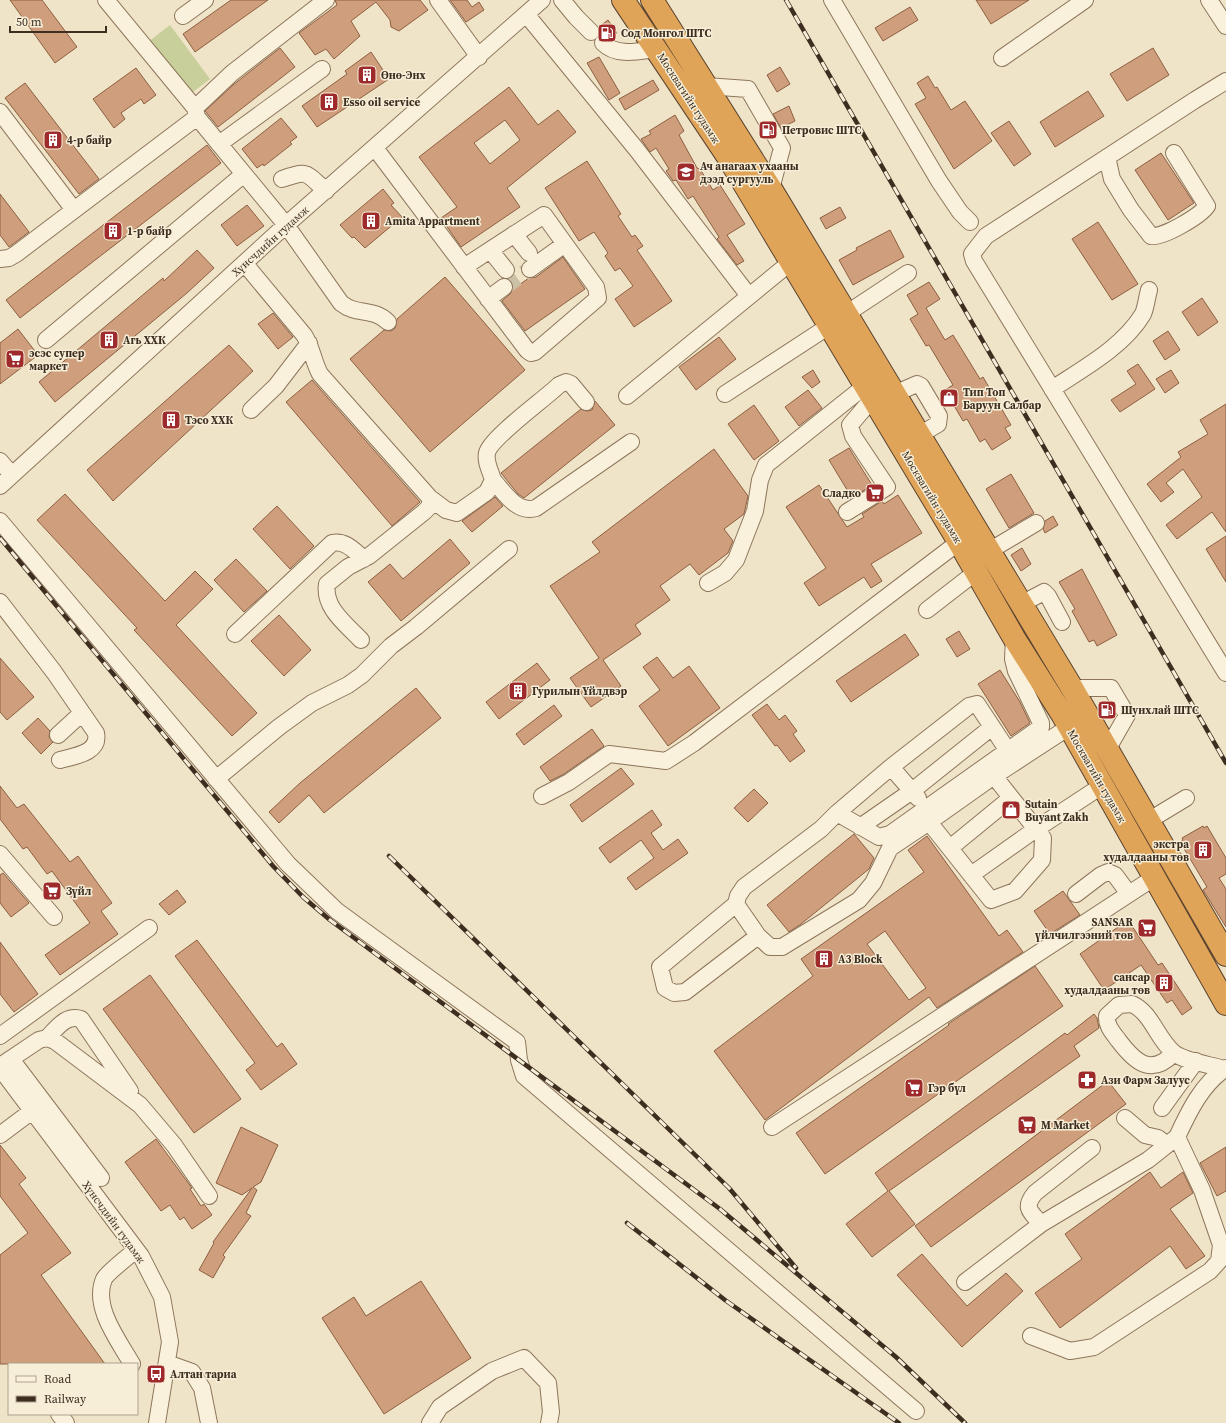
<svg xmlns="http://www.w3.org/2000/svg" width="1226" height="1423" font-family="'Source Serif 4',serif">
  <style>
    .green { fill: #c9cf9b }
    .building { fill: #cf9f7d; stroke: #8d5f41; fill-rule: evenodd }
    .lines { fill: none; stroke-linecap: round; stroke-linejoin: round }
    .minor-tunnel { stroke: #ccc0a6; stroke-width: 16; stroke-dasharray: 16 8; stroke-linecap: butt }
    .minor-casing { stroke: #8d765c; stroke-width: 18 }
    .highway-casing { stroke: #5b4430; stroke-width: 24 }
    .minor { stroke: #faf1dc; stroke-width: 16 }
    .highway { stroke: #e0a458; stroke-width: 22 }
    .rail-casing { stroke: #3d2e20; stroke-width: 4.5 }
    .rail { stroke: #f7eed8; stroke-width: 3; stroke-dasharray: 9; stroke-linecap: butt }
    .labels { text-anchor: middle; stroke-width: 3; stroke-linejoin: round; paint-order: stroke }
    .poi-label { font-size: 11px; font-weight: bold; fill: #3d2e20; stroke: #f7eed8; text-anchor: start }
    .street-label { font-size: 11px; fill: #3d2e20; stroke: #f7eed8 }
  </style>
  <rect width="100%" height="100%" fill="#f0e4c8"/>
  <path class="green" d="M170,25l40,54 -21,16 -41,-53z"/>
  <path class="building" d="M10,0h32l35,47 -22,16z
    M231,0h37l-73,52 -12,-18z
    M335,0h85l8,10 -29,21 -8,-4 -1,-7 -14,-18 -25,19 9,15 -26,23 -8,-10 -11,6 -16,-22 38,-28z
    M450,0h17l5,7 7,-5 5,8 -18,12z
    M976,0h53l-38,24z
    M910,7l8,13 -35,21 -8,-13z
    M608,20l9,13 -6,5 -6,-4h-5l-1,-7z
    M280,48l15,19 -77,60 -13,-16 28,-26z
    M1153,48l16,27 -42,26 -17,-27z
    M371,52l18,27 -72,48 -15,-21 45,-32 -2,-3z
    M599,57l21,36 -11,7 -22,-37z
    M780,67l10,17 -13,8 -10,-17z
    M136,68l20,27 -12,9 -3,-5 -20,14 4,6 -11,9 -21,-29z
    M928,76l7,12 2,-1 14,23 14,-9 27,40 -38,28 -39,-65 11,-6 -9,-15z
    M653,80l6,10 -34,20 -6,-11z
    M25,83l74,96 -20,15 -74,-96z
    M509,87l29,38 20,-15 18,22 -69,56 13,19 -59,40 -20,-29 16,-11 -38,-50zM505,120l15,20 -30,24 -16,-21z
    M1088,91l16,25 -49,31 -15,-25z
    M789,106l6,15 -14,7 -8,-14z
    M675,115l9,16 -5,4 18,33 3,1 13,21 7,-5 25,39 -18,11 17,26 -7,4 -20,-26 2,-2 -26,-41 -5,3 -12,-19 -3,1 -2,-3 -5,-7 3,-2 -13,-21 -6,4 -9,-13 10,-5 -2,-3z
    M281,118l16,19 -7,5 2,2 -28,22 -1,-2 -6,4 -15,-19z
    M1009,121l22,33 -17,12 -23,-33z
    M207,145l14,18 -201,155 -14,-18z
    M1161,153l33,50 -26,17 -33,-50z
    M587,161l34,53 -3,2 14,21 3,-2 8,11 -6,4 35,51 -38,26 -19,-28 18,-13 -13,-18 -5,3 -10,-15 3,-3 -14,-21 -15,9 -34,-53z
    M383,189l11,14 -3,2 11,12 -37,31 -11,-11 -2,1 -12,-13z
    M0,194l29,38 -20,15 -9,-12z
    M247,205l17,21 -27,20 -16,-21z
    M840,207l6,11 -20,11 -6,-11z
    M1098,222l40,62 -26,16 -40,-61z
    M890,230l14,27 -51,28 -14,-25 18,-10 -1,-2z
    M197,250l17,18 -27,25 -132,109 -16,-20 124,-104 1,3z
    M563,257l22,32 -60,42 -23,-30 8,-7 3,-5 16,-11 7,-1z
    M445,277l80,93 -95,82 -80,-93 34,-29 7,1 4,-3 2,-9z
    M929,282l11,17 -14,9 19,32 8,-5 27,44 3,-2 28,48 -6,3 6,10 -19,12 -7,-11 -5,3 -13,-23 -4,2 -18,-31 8,-5 -24,-40 -3,1 -16,-27 8,-5 -11,-19z
    M1202,298l16,24 -20,14 -16,-24z
    M273,313l20,24 -15,12 -20,-25z
    M18,329l20,26 -38,29v-41z
    M1168,331l12,19 -15,10 -12,-19z
    M719,337l17,22 -40,31 -17,-23z
    M229,345l24,26 -140,130 -26,-31z
    M1138,364l17,25 -35,23 -9,-12 25,-16 -9,-13z
    M813,370l7,12 -8,6 -10,-11z
    M1171,370l8,13 -14,10 -9,-14z
    M312,380l108,122 -28,24 -106,-124z
    M808,390l14,18 -23,18 -14,-19z
    M595,401l20,24 -91,73 -6,-4 -17,-21 80,-64 6,2 5,-1z
    M1226,404v128l-14,-20 -35,27 -11,-14 36,-28 -19,-28 -17,14 8,9 -13,10 -14,-18 34,-27 -3,-5 30,-18 -8,-14z
    M754,405l25,36 -25,19 -26,-36z
    M849,448l23,37 -20,13 -23,-38z
    M714,449l34,47 -4,18 -20,15 9,12 -5,12 -29,22 -9,-11 -30,22 10,14 -35,25 6,9 -38,26 18,26 -30,21 -21,-29 29,-20 -49,-72 50,-34 -8,-10z
    M1011,474l23,39 -25,15 -23,-39z
    M819,485l28,42 17,-10 -2,-3 20,-13 2,3 14,-9 24,38 -51,31 11,17 -11,7 -7,-11 -45,29 -15,-23 22,-15 -40,-61z
    M65,494l100,107 30,-30 18,18 -37,36 81,88 -25,23 -98,-106 3,-2 -100,-108z
    M495,497l8,9 -31,26 -10,-11z
    M277,506l37,40 -24,23 -37,-40z
    M1053,516l5,9 -13,8 -2,-4 2,-8z
    M1226,536v46l-20,-33z
    M450,539l20,24 -69,58 -33,-39 22,-18 13,15z
    M1022,548l9,16 -10,7 -10,-16z
    M236,559l31,32 -23,21 -30,-32z
    M1082,569l35,66 -20,11 -3,-6 -5,2 -17,-31 3,-2 -16,-27z
    M279,615l32,35 -27,26 -33,-35z
    M959,631l11,18 -13,8 -11,-18z
    M905,634l14,21 -68,47 -15,-21z
    M657,657l16,21 16,-12 31,42 -52,38 -29,-40 21,-16 -17,-23z
    M0,658l34,39 -27,23 -7,-8z
    M537,663l13,17 -51,39 -13,-17z
    M1000,670l20,32 10,21 -19,13 -33,-52z
    M416,688l25,30 -117,95 -15,-18 -30,28 -10,-11 31,-29z
    M767,704l12,16 6,-5 12,16 -4,3 12,17 -15,11 -13,-17 -2,1 -23,-31z
    M554,705l8,11 -38,29 -8,-11z
    M38,718l12,13 -1,6 4,5 -12,12 -19,-21z
    M592,729l12,17 -40,28 -14,7 -10,-14z
    M621,768l13,16 -52,38 -12,-17z
    M0,786l17,22 7,-4 46,58 8,-6 34,47 -11,8 17,23 -58,41 -15,-20 45,-32 -38,-52 -5,3 -20,-27 -4,2 -23,-30z
    M754,789l14,14 -20,19 -14,-14z
    M652,810l10,15 -11,8 12,17 15,-11 10,14 -52,37 -9,-12 27,-20 -13,-18 -31,23 -11,-15z
    M1203,826l1,2 3,-2 19,32v16l-7,4 7,11v38l-23,-37 4,-3 -27,-45 3,-2 -1,-2z
    M854,834l20,24 -5,11 -68,55 -12,8 -22,-27z
    M927,836l72,100 8,-6 16,22 -86,56 -8,-11 -164,123 -51,-69 99,-75 -12,-17 123,-87 -16,-22zM885,931l41,57 -17,12 -42,-56z
    M3,873l26,30 -18,14 -11,-14v-28z
    M177,890l9,12 -17,13 -10,-11z
    M1063,891l17,24 -30,19 -16,-23z
    M1128,920l30,45 4,-2 30,45 -10,7 -10,-15 -5,3 -26,-38 -37,25 -24,-36z
    M197,940l80,107 5,-4 15,21 -36,26 -15,-20 9,-7 -80,-107z
    M0,942l38,52 -24,18 -14,-18z
    M1035,966l28,40 -238,168 -29,-41 153,-108 -1,-1z
    M150,975l91,124 -47,34 -91,-124z
    M1094,1014l3,4 2,10 -25,18 6,10 -191,135 26,33 -43,33 -26,-33 42,-33 -13,-18 190,-140 2,2z
    M1108,1081l18,23 -195,143 -16,-21z
    M241,1127l37,18 -17,37 -8,5 4,3 -11,23 5,3 -28,39 2,2 -12,21 -14,-8 15,-27 -1,-1 39,-54 -10,7 -26,-12z
    M156,1139l36,49 -2,1 11,17 3,-2 8,11 -20,14 -8,-12 -4,3 -10,-15 -9,6 -36,-49z
    M0,1145l26,33 -7,6 52,69 -30,22 64,89h-105v-109l28,-22 -28,-37z
    M1226,1147v44l-9,5 -17,-33z
    M1150,1172l11,16 22,-16 10,21 -23,16 35,47 -19,13 -16,-23 -110,82 -25,-35 47,-34 -17,-25z
    M922,1254l45,52 39,-33 17,18 -61,56 -65,-72z
    M421,1281l50,77 -87,56 -62,-96 32,-21 12,19z"/>
  <g class="lines">
    <path class="minor-tunnel" d="M504,287l26,-18"/>
    <defs>
      <path id="minor" d="M106,0l89,108 2,9 89,108 55,78c16,13 31,4 47,19
        M438,0l41,57
        M562,0l14,17 15,15
        M832,0l107,181 21,31 10,10
        M1209,0l17,26
        M526,14l111,136 112,146
        M183,16l22,-16
        M603,43c14,14 36,8 54,6
        M1002,58l83,-58
        M1226,81l-31,19 -209,136 -14,18 2,7 252,412
        M706,86l42,3 34,59 -11,41
        M195,108l37,-35 94,-73
        M0,112l74,98
        M219,144l103,-75
        M375,148l152,202 4,3 4,-1 63,-54 -2,-11 -52,-72 -80,52
        M1107,157l5,22 19,31 20,26c12,2 49,-20 56,-30l-33,-53
        M282,179c27,-9 23,-7 44,12
        M514,234l15,19
        M490,250l16,20
        M0,259l9,-1 7,-4 181,-137
        M245,264l59,71c8,12 9,26 16,39l110,124v8l-6,6 -55,44 -21,11 -21,17c-4,24 20,41 34,56
        M530,269l35,-25
        M488,299l16,-12
        M846,314l62,-41
        M46,340l198,-166
        M1052,389c32,-21 71,-42 91,-75 3,-7 4,-17 6,-24
        M725,394l104,-68
        M894,394l23,-10 4,2 18,30 -1,8 -19,11
        M627,396l164,-134
        M251,410l25,-24 33,-43
        M0,461l12,14
        M493,480c12,13 24,34 43,28l95,-66
        M0,486l286,-261 256,-225
        M430,498l16,12 11,3 30,-21 6,-12c-2,-8 -8,-18 -6,-27 3,-15 59,-55 72,-68l7,-3 5,2 15,18
        M847,512l40,-25 -34,-51 -3,-11 23,-27
        M0,521l288,343 49,47 180,131 2,18 5,16 392,335
        M989,551l47,-28
        M708,583l17,-10 11,-13 19,-49 5,-31 6,-15 99,-79
        M0,602l54,70 42,61c4,20 -21,23 -36,27
        M1021,604l23,-12 4,4 14,26
        M927,610l49,-38
        M235,634l97,-91c14,-3 22,8 32,16
        M1072,688h39l16,27 -20,35
        M58,735l24,-22
        M891,767l27,31
        M216,779l63,-52 33,-24 36,-18 14,-10 29,-29 25,-19 93,-78
        M542,796l27,-14 40,-28 57,7 28,-18 265,-201
        M837,813l54,-46 78,-61 8,-2 31,47
        M1148,821l38,-23
        M929,822l65,-46
        M860,827l52,-36 80,-64
        M950,848l61,-50
        M0,854l54,63
        M971,875l65,-46 67,-44
        M1076,894l25,-19 7,-3 7,3 14,19
        M736,904l22,32 12,11h12l77,-47 14,-17 17,-35 39,-26 62,78 24,-9 27,-31 1,-22 -49,-62 75,-49
        M758,936l-73,56 -11,1 -9,-5 -5,-21 76,-63 2,-8 6,-9 77,-58 16,-16 42,24 11,-3 151,-107v-4l-25,-52 -3,-12 1,-21
        M0,1036l149,-108
        M47,1038c10,-10 19,-24 34,-19l49,72
        M1174,1053c-23,24 -39,9 -55,-12 -6,-8 -13,-15 -12,-25l12,-11 13,-1c20,9 25,35 42,49 10,8 37,12 50,16
        M11,1059l90,119
        M0,1066l39,-26 8,-2 8,3 85,64 34,40 35,51
        M0,1068l141,188 21,41 8,45 -13,81
        M1162,1108l34,-47
        M1125,1118l20,17 13,3 9,7
        M772,1127l383,-250
        M0,1135l32,-24
        M1177,1137c12,-26 25,-53 49,-69
        M1041,1224c-11,-13 -18,-16 -6,-31l57,-45
        M965,1282l76,-58 107,-64 29,-23 25,53 19,55 -2,16 -9,10 -116,76 -24,4 -39,-15
        M167,1363l25,9 10,16 7,35
        M132,1364c-13,-23 -40,-57 -28,-85 3,-6 26,-24 32,-29
        M59,1414l7,9
        M430,1423l10,-16 52,-36 32,-13 24,25 3,29 -2,11"/>
      <path id="highway" d="M623,0l105,157 231,385 55,96 48,76 164,290
        M652,0l119,189 301,499 154,267"/>
    </defs>
    <use href="#minor" class="minor-casing"/>
    <use href="#highway" class="highway-casing"/>
    <use href="#minor" class="minor"/>
    <use href="#highway" class="highway"/>
    <defs>
      <path id="rail" d="M786,0l440,763
        M0,538l273,328 30,31 27,23 390,289 176,148 69,66
        M389,856l340,332 67,80
        M627,1223l98,77 174,123"/>
    </defs>
    <use href="#rail" class="rail-casing"/>
    <use href="#rail" class="rail"/>
  </g>
  <defs>
    <symbol id="fuel-square" viewBox="-11 -11 22 22"><rect x="-9" y="-9" width="18" height="18" rx="4" fill="#9e2a2b" stroke="#f7eed8"/><path d="M-5.5-6h7V0h2V4h1.3V-2.5L3-4.5l.8-.8L6-3V5H2.5V1h-1V6h-7ZM-4.2-4.7v3.2H.2V-4.7Z" fill="#fff"/></symbol>
    <symbol id="building-square" viewBox="-11 -11 22 22"><rect x="-9" y="-9" width="18" height="18" rx="4" fill="#9e2a2b" stroke="#f7eed8"/><path d="M-4-6H4V6H1V3H-1V6H-4ZM-2.5-4.3h1.7v1.8h-1.7ZM.8-4.3h1.7v1.8H.8ZM-2.5-1h1.7V.8h-1.7ZM.8-1h1.7V.8H.8Z" fill="#fff"/></symbol>
    <symbol id="university-square" viewBox="-11 -11 22 22"><rect x="-9" y="-9" width="18" height="18" rx="4" fill="#9e2a2b" stroke="#f7eed8"/><path d="M0-5L7-2L0 1L-7-2ZM-4 1L0 2.5L4 1V4Q0 6-4 4Z" fill="#fff"/></symbol>
    <symbol id="supermarket-square" viewBox="-11 -11 22 22"><rect x="-9" y="-9" width="18" height="18" rx="4" fill="#9e2a2b" stroke="#f7eed8"/><path d="M-6-5.5h2.5l.6 2H6L4.5 2H-2.5L-4.4-4H-6ZM-1.5 3.2a1.3 1.3 0 1 0 .1 0ZM3 3.2a1.3 1.3 0 1 0 .1 0Z" fill="#fff"/></symbol>
    <symbol id="shop-square" viewBox="-11 -11 22 22"><rect x="-9" y="-9" width="18" height="18" rx="4" fill="#9e2a2b" stroke="#f7eed8"/><path d="M-5-2.5h2.3a2.7 3.5 0 0 1 5.4 0H5L5.5 6h-11ZM-1.5-2.5h3a1.5 2.3 0 0 0-3 0Z" fill="#fff"/></symbol>
    <symbol id="pharmacy-square" viewBox="-11 -11 22 22"><rect x="-9" y="-9" width="18" height="18" rx="4" fill="#9e2a2b" stroke="#f7eed8"/><path d="M-2-6h4v4h4v4h-4v4h-4v-4h-4v-4h4Z" fill="#fff"/></symbol>
    <symbol id="bus-square" viewBox="-11 -11 22 22"><rect x="-9" y="-9" width="18" height="18" rx="4" fill="#9e2a2b" stroke="#f7eed8"/><path d="M-5-6H5V4H4V6H2V4H-2V6H-4V4H-5ZM-3.5-4V0h7V-4ZM-3.5 1.2v1.5H-2V1.2ZM2 1.2v1.5H3.5V1.2Z" fill="#fff"/></symbol>
  </defs>
  <g fill-rule="evenodd">
    <use href="#fuel-square" x="596" y="22" width="22" height="22"/>
    <use href="#building-square" x="356" y="64" width="22" height="22"/>
    <use href="#building-square" x="318" y="91" width="22" height="22"/>
    <use href="#fuel-square" x="757" y="119" width="22" height="22"/>
    <use href="#building-square" x="42" y="129" width="22" height="22"/>
    <use href="#university-square" x="675" y="161" width="22" height="22"/>
    <use href="#building-square" x="360" y="210" width="22" height="22"/>
    <use href="#building-square" x="102" y="220" width="22" height="22"/>
    <use href="#building-square" x="98" y="329" width="22" height="22"/>
    <use href="#supermarket-square" x="4" y="348" width="22" height="22"/>
    <use href="#shop-square" x="938" y="387" width="22" height="22"/>
    <use href="#building-square" x="160" y="409" width="22" height="22"/>
    <use href="#supermarket-square" x="864" y="482" width="22" height="22"/>
    <use href="#building-square" x="507" y="680" width="22" height="22"/>
    <use href="#fuel-square" x="1096" y="699" width="22" height="22"/>
    <use href="#shop-square" x="1000" y="799" width="22" height="22"/>
    <use href="#building-square" x="1192" y="839" width="22" height="22"/>
    <use href="#supermarket-square" x="41" y="880" width="22" height="22"/>
    <use href="#supermarket-square" x="1136" y="917" width="22" height="22"/>
    <use href="#building-square" x="813" y="948" width="22" height="22"/>
    <use href="#building-square" x="1153" y="972" width="22" height="22"/>
    <use href="#pharmacy-square" x="1076" y="1069" width="22" height="22"/>
    <use href="#supermarket-square" x="903" y="1077" width="22" height="22"/>
    <use href="#supermarket-square" x="1016" y="1114" width="22" height="22"/>
    <use href="#bus-square" x="145" y="1363" width="22" height="22"/>
  </g>
  <g class="labels">
    <g class="poi-label">
      <text x="621" y="37">Сод Монгол ШТС</text>
      <text x="381" y="79">Өнө-Энх</text>
      <text x="343" y="106">Esso oil service</text>
      <text x="782" y="134">Петровис ШТС</text>
      <text x="67" y="144">4-р байр</text>
      <text x="700" y="170">Ач анагаах ухааны<tspan x="700" dy="13">дээд сургууль</tspan></text>
      <text x="385" y="225">Amita Appartment</text>
      <text x="127" y="235">1-р байр</text>
      <text x="123" y="344">Агь ХХК</text>
      <text x="29" y="357">эсэс супер<tspan x="29" dy="13">маркет</tspan></text>
      <text x="963" y="396">Тип Топ<tspan x="963" dy="13">Баруун Салбар</tspan></text>
      <text x="185" y="424">Тэсо ХХК</text>
      <text x="861" y="497" text-anchor="end">Сладко</text>
      <text x="532" y="695">Гурилын Үйлдвэр</text>
      <text x="1121" y="714">Шунхлай ШТС</text>
      <text x="1025" y="808">Sutain<tspan x="1025" dy="13">Buyant Zakh</tspan></text>
      <text x="1189" y="848" text-anchor="end">экстра<tspan x="1189" dy="13">худалдааны төв</tspan></text>
      <text x="66" y="895">Зүйл</text>
      <text x="1133" y="926" text-anchor="end">SANSAR<tspan x="1133" dy="13">үйлчилгээний төв</tspan></text>
      <text x="838" y="963">A3 Block</text>
      <text x="1150" y="981" text-anchor="end">сансар<tspan x="1150" dy="13">худалдааны төв</tspan></text>
      <text x="1101" y="1084">Ази Фарм Залуус</text>
      <text x="928" y="1092">Гэр бүл</text>
      <text x="1041" y="1129">М Market</text>
      <text x="170" y="1378">Алтан тариа</text>
    </g>
    <g class="street-label">
      <text transform="translate(689 98) rotate(57)" y="4">Москвагийн гудамж</text>
      <text transform="translate(270 241) rotate(-42)" y="4">Хүнсчдийн гудамж</text>
      <text transform="translate(932 497) rotate(59)" y="4">Москвагийн гудамж</text>
      <text transform="translate(1097 776) rotate(60)" y="4">Москвагийн гудамж</text>
      <text transform="translate(114 1222) rotate(54)" y="4">Хүнсчдийн гудамж</text>
    </g>
  </g>
  <rect x="8" y="1363" width="130" height="52" fill="#f7eed8" stroke="#ada18e"/>
  <rect x="16" y="1376" width="20" height="6" fill="#faf1dc" stroke="#ada18e"/>
  <text x="44" y="1383" font-size="12" fill="#3d2e20">Road</text>
  <rect x="16" y="1396" width="20" height="6" fill="#3d2e20" stroke="#ada18e"/>
  <text x="44" y="1403" font-size="12" fill="#3d2e20">Railway</text>
  <path d="M10 26v6h96v-6" fill="none" stroke="#3d2e20" stroke-width="2"/>
  <text x="16" y="26" font-size="12" fill="#3d2e20" stroke="#f7eed8" stroke-width="3" paint-order="stroke">50 m</text>
</svg>
